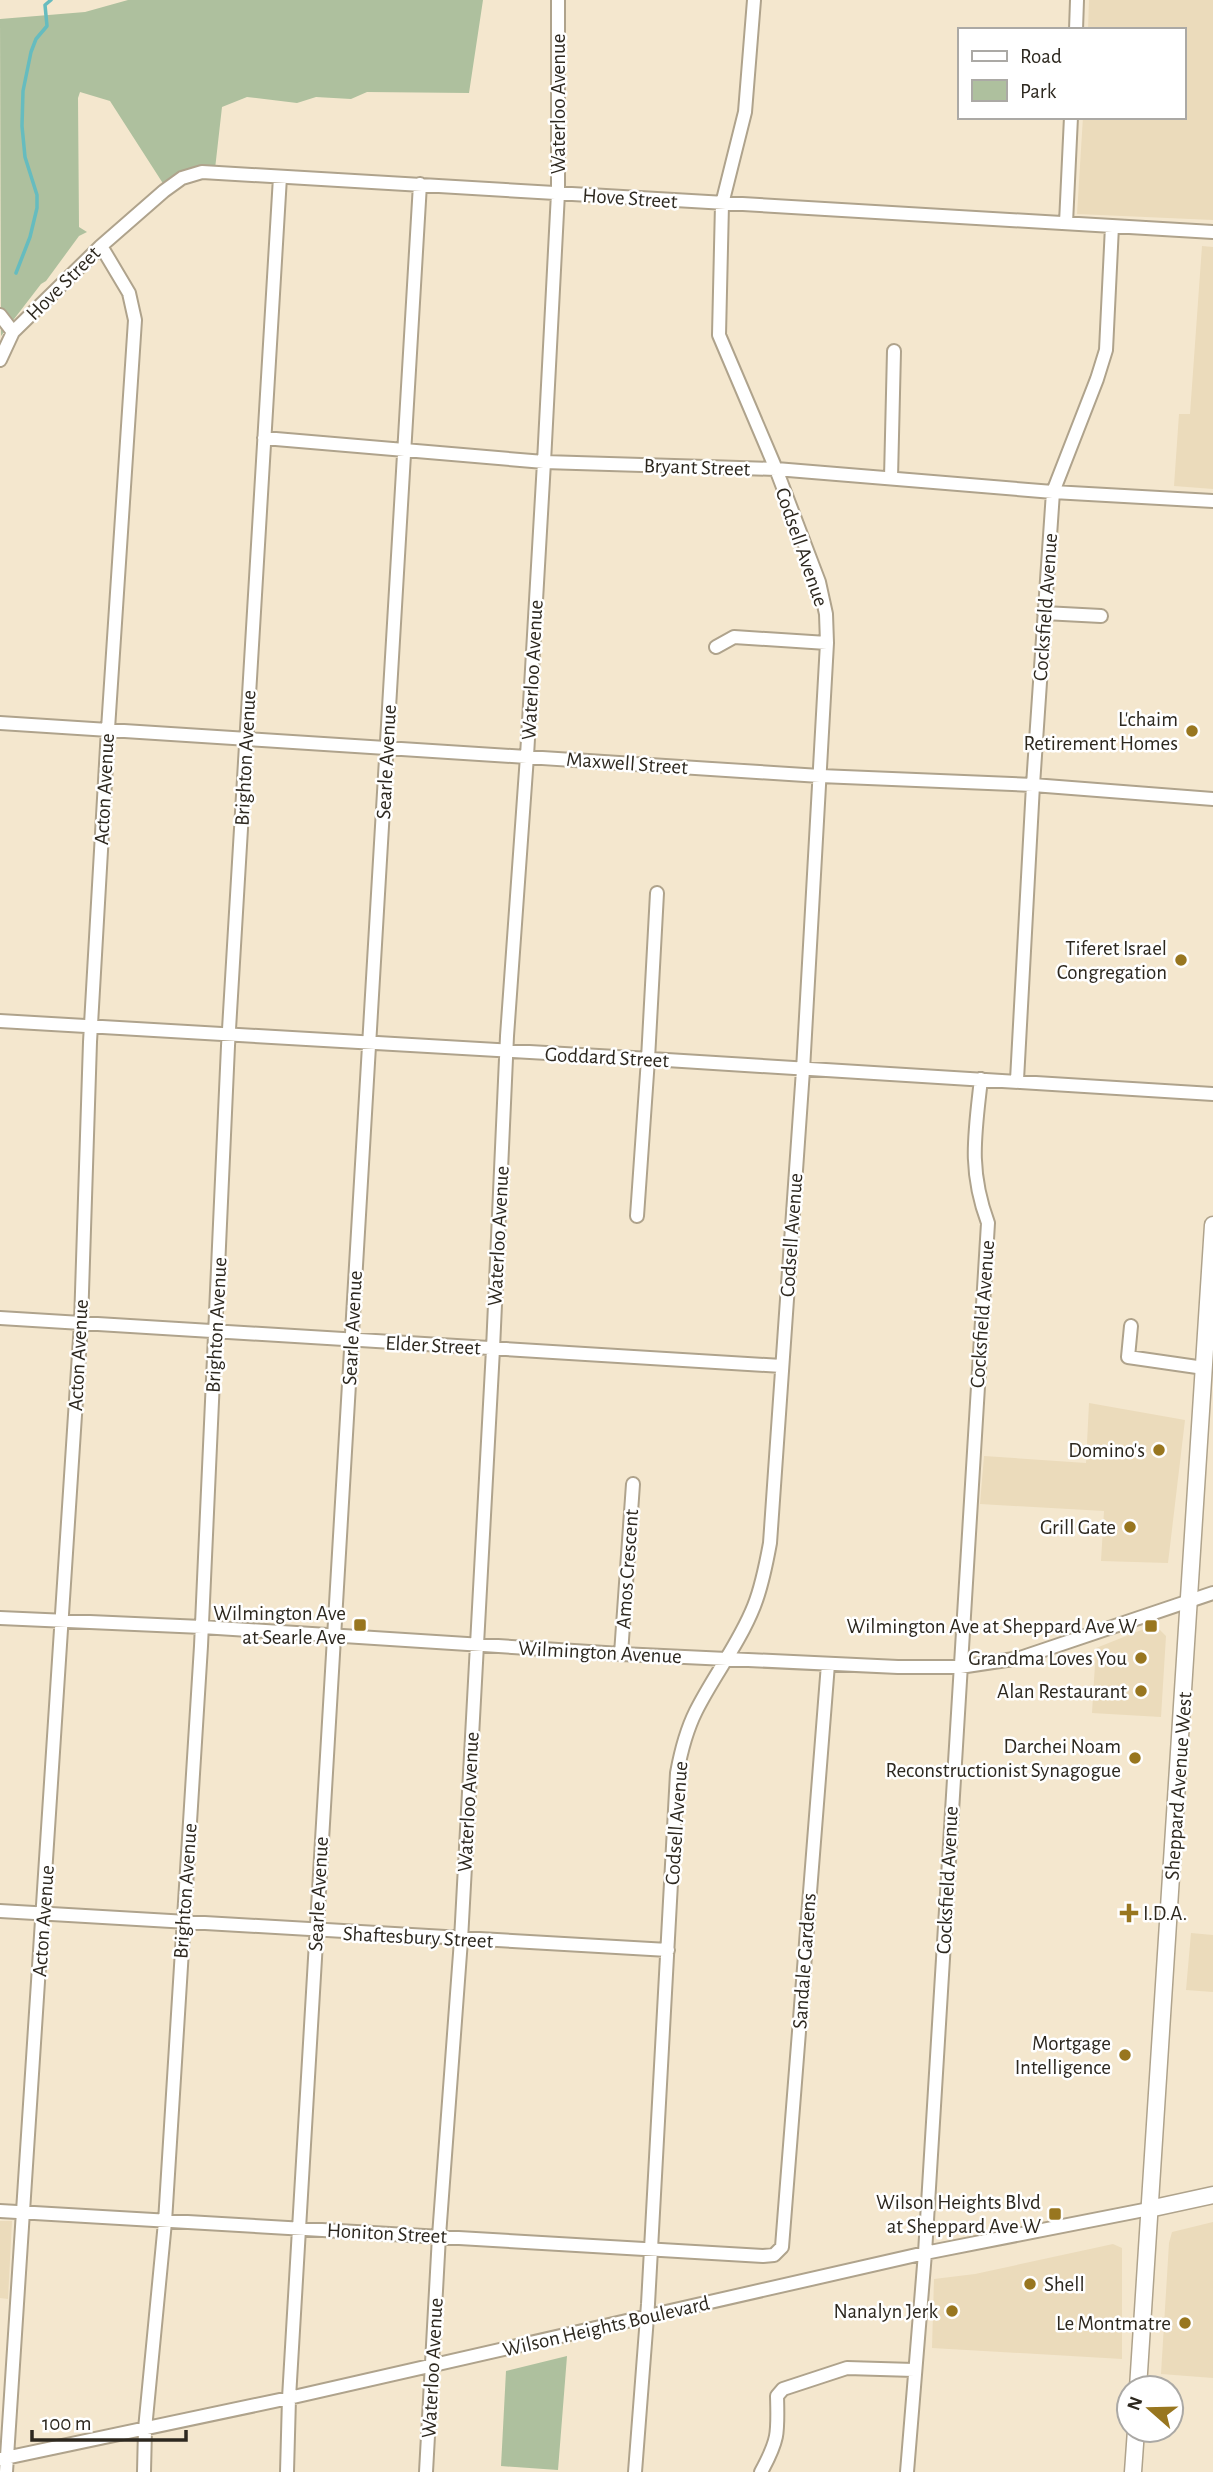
<svg xmlns="http://www.w3.org/2000/svg" width="1213" height="2472" font-family="'Alegreya Sans',sans-serif">
  <style>
    .built { fill: #ebdbbb }
    .green { fill: #aec09e }
    .lines { fill: none; stroke-linecap: round; stroke-linejoin: round }
    .stream { stroke: #66bcbf; stroke-width: 3.5 }
    .minor-casing { stroke: #afa38c; stroke-width: 16 }
    .major-casing { stroke: #afa38c; stroke-width: 19 }
    .minor { stroke: #fff; stroke-width: 12 }
    .major { stroke: #fff; stroke-width: 16 }
    .poi-dot { fill: #98761f; stroke: #fff; stroke-width: 2.5 }
    .labels { text-anchor: middle; stroke-width: 5; stroke-linejoin: round; paint-order: stroke }
    .street-label { font-size: 21px; fill: #2d281f; stroke: #fff }
    .poi-label { font-size: 21px; fill: #2d281f; stroke: #fff; text-anchor: end }
  </style>
  <rect width="100%" height="100%" fill="#f4e7ce"/>
  <path class="built" d="M1089,0h124v220l-136,-6 6,-97h100v-87h-95z
    M1202,246l11,1v242l-39,-3 5,-72h11z
    M1089,1403l96,17 -17,143 -67,-2 3,-50 -124,-7 4,-48 102,7z
    M1149,1627l11,3 6,6 -5,81 -69,-4 4,-65z
    M1191,1933l22,2v57l-27,-2z
    M0,2221h12l-4,78 -8,-1z
    M1213,2222v156l-52,-4 8,-131 3,-11z
    M1113,2244l9,4v111l-190,-11 2,-69 41,-5z"/>
  <path class="green" d="M128,0h355l-14,93 -102,-1 -16,7 -35,-2 -19,6 -50,-6 -25,10 -7,62 -51,16 -54,-84 -30,-9 -2,6 1,129 8,5 -8,4 -33,45 -5,3 -40,52 -1,-317 85,-7z
    M567,2356l-9,114 -57,-4 5,-95z"/>
  <g class="lines">
    <path class="stream" d="M16,273l14,-36 7,-29v-13l-12,-38 -3,-31 1,-35 8,-39 5,-13 11,-13 -2,-21 6,-5"/>
    <defs>
      <path id="minor" d="M1076,30l1,-30
        M1066,223l5,-106
        M0,315l13,17
        M0,360l13,-28 88,-86 63,-55 18,-13 20,-6 1011,60
        M264,438l280,24 232,7 277,23 160,9
        M891,478l3,-127
        M1044,613l57,3
        M716,647l18,-10 93,6
        M0,723l820,53 213,9 180,14
        M0,1021c404,22 809,48 1213,73
        M1017,1080l16,-295 20,-293 44,-113 9,-29 6,-124
        M637,1216l11,-157 9,-166
        M0,1318l782,48
        M1131,1326l-3,31 76,11
        M0,1618l202,9 419,27 277,13h62l60,-9 193,-65
        M621,1654l12,-170
        M0,1911l668,39
        M0,2211l763,45 11,-1 8,-8 46,-583
        M1,2459l288,-61 636,-145 224,-44
        M6,2472l75,-1149 9,-281 18,-313 27,-409 -6,-27 -28,-47
        M144,2472l1,-43 20,-207 36,-576 27,-600 52,-869
        M287,2472l2,-74 131,-2214
        M426,2472l13,-236 22,-296 32,-591 14,-313 20,-280 17,-294 14,-269v-193
        M635,2472l13,-168 29,-531c4,-22 9,-42 19,-62 18,-36 43,-67 58,-105 8,-20 12,-41 16,-63l33,-473 24,-427 -1,-29 -7,-32 -43,-113 -57,-134 3,-131 23,-92 9,-112
        M761,2472c18,-33 17,-39 16,-76l6,-7 64,-21 67,2
        M907,2472l18,-219 63,-1030c-20,-54 -13,-89 -7,-144"/>
      <path id="major" d="M1149,2209l64,-14
        M1138,2388l75,-1163
        M1133,2472l3,-42"/>
    </defs>
    <use href="#minor" class="minor-casing"/>
    <use href="#major" class="major-casing"/>
    <use href="#minor" class="minor"/>
    <use href="#major" class="major"/>
  </g>
  <g class="poi-dot">
    <circle cx="1192" cy="731" r="7"/>
    <circle cx="1181" cy="960" r="7"/>
    <circle cx="1159" cy="1450" r="7"/>
    <circle cx="1130" cy="1527" r="7"/>
    <rect x="353" y="1618" width="14" height="14" rx="3.5"/>
    <rect x="1144" y="1619" width="14" height="14" rx="3.5"/>
    <circle cx="1141" cy="1658" r="7"/>
    <circle cx="1141" cy="1691" r="7"/>
    <circle cx="1135" cy="1758" r="7"/>
    <path d="M1125.5 1902.5h7v7h7v7h-7v7h-7v-7h-7v-7h7z"/>
    <circle cx="1125" cy="2055" r="7"/>
    <rect x="1048" y="2207" width="14" height="14" rx="3.5"/>
    <circle cx="1030" cy="2284" r="7"/>
    <circle cx="952" cy="2311" r="7"/>
    <circle cx="1185" cy="2323" r="7"/>
  </g>
  <g class="labels">
    <g class="street-label">
      <text transform="translate(558 104) rotate(-90)" y="7">Waterloo Avenue</text>
      <text transform="translate(630 198) rotate(4)" y="7">Hove Street</text>
      <text transform="translate(63 283) rotate(-45)" y="7">Hove Street</text>
      <text transform="translate(697 467) rotate(2)" y="7">Bryant Street</text>
      <text transform="translate(802 547) rotate(71)" y="7">Codsell Avenue</text>
      <text transform="translate(1045 607) rotate(-86)" y="7">Cocksfield Avenue</text>
      <text transform="translate(532 670) rotate(-87)" y="7">Waterloo Avenue</text>
      <text transform="translate(245 758) rotate(-87)" y="7">Brighton Avenue</text>
      <text transform="translate(386 762) rotate(-87)" y="7">Searle Avenue</text>
      <text transform="translate(627 763) rotate(4)" y="7">Maxwell Street</text>
      <text transform="translate(104 789) rotate(-87)" y="7">Acton Avenue</text>
      <text transform="translate(607 1057) rotate(3)" y="7">Goddard Street</text>
      <text transform="translate(791 1235) rotate(-86)" y="7">Codsell Avenue</text>
      <text transform="translate(498 1236) rotate(-87)" y="7">Waterloo Avenue</text>
      <text transform="translate(982 1314) rotate(-86)" y="7">Cocksfield Avenue</text>
      <text transform="translate(216 1325) rotate(-87)" y="7">Brighton Avenue</text>
      <text transform="translate(352 1328) rotate(-87)" y="7">Searle Avenue</text>
      <text transform="translate(433 1345) rotate(3)" y="7">Elder Street</text>
      <text transform="translate(78 1355) rotate(-87)" y="7">Acton Avenue</text>
      <text transform="translate(627 1569) rotate(-86)" y="7">Amos Crescent</text>
      <text transform="translate(600 1652) rotate(3)" y="7">Wilmington Avenue</text>
      <text transform="translate(1178 1786) rotate(-86)" y="7">Sheppard Avenue West</text>
      <text transform="translate(468 1802) rotate(-87)" y="7">Waterloo Avenue</text>
      <text transform="translate(676 1823) rotate(-86)" y="7">Codsell Avenue</text>
      <text transform="translate(947 1880) rotate(-87)" y="7">Cocksfield Avenue</text>
      <text transform="translate(185 1891) rotate(-86)" y="7">Brighton Avenue</text>
      <text transform="translate(318 1894) rotate(-87)" y="7">Searle Avenue</text>
      <text transform="translate(43 1921) rotate(-86)" y="7">Acton Avenue</text>
      <text transform="translate(418 1937) rotate(3)" y="7">Shaftesbury Street</text>
      <text transform="translate(804 1961) rotate(-86)" y="7">Sandale Gardens</text>
      <text transform="translate(387 2233) rotate(3)" y="7">Honiton Street</text>
      <text transform="translate(606 2326) rotate(-13)" y="7">Wilson Heights Boulevard</text>
      <text transform="translate(432 2368) rotate(-87)" y="7">Waterloo Avenue</text>
    </g>
    <g class="poi-label">
      <text x="1178" y="726">L'chaim<tspan x="1178" dy="24">Retirement Homes</tspan></text>
      <text x="1167" y="955">Tiferet Israel<tspan x="1167" dy="24">Congregation</tspan></text>
      <text x="1145" y="1457">Domino's</text>
      <text x="1116" y="1534">Grill Gate</text>
      <text x="346" y="1620">Wilmington Ave<tspan x="346" dy="24">at Searle Ave</tspan></text>
      <text x="1137" y="1633">Wilmington Ave at Sheppard Ave W</text>
      <text x="1127" y="1665">Grandma Loves You</text>
      <text x="1127" y="1698">Alan Restaurant</text>
      <text x="1121" y="1753">Darchei Noam<tspan x="1121" dy="24">Reconstructionist Synagogue</tspan></text>
      <text x="1143" y="1920" text-anchor="start">I.D.A.</text>
      <text x="1111" y="2050">Mortgage<tspan x="1111" dy="24">Intelligence</tspan></text>
      <text x="1041" y="2209">Wilson Heights Blvd<tspan x="1041" dy="24">at Sheppard Ave W</tspan></text>
      <text x="1044" y="2291" text-anchor="start">Shell</text>
      <text x="938" y="2318">Nanalyn Jerk</text>
      <text x="1171" y="2330">Le Montmatre</text>
    </g>
  </g>
  <rect x="958" y="28" width="228" height="91" fill="#ffffff" stroke="#aba9a5" stroke-width="2"/>
  <rect x="972" y="51" width="35" height="10" fill="#ffffff" stroke="#aba9a5" stroke-width="2"/>
  <text x="1020" y="63" font-size="21" fill="#2d281f">Road</text>
  <rect x="972" y="80" width="35" height="21" fill="#aec09e" stroke="#aba9a5" stroke-width="2"/>
  <text x="1020" y="98" font-size="21" fill="#2d281f">Park</text>
  <g transform="translate(1150 2409) rotate(290)"><circle r="33" fill="#ffffff" stroke="#aba9a5" stroke-width="2"/>
  <path d="M0-5L12 26L0 18L-12 26Z" fill="#98761f"/>
  <text y="-10" font-size="19" font-weight="bold" text-anchor="middle" fill="#2d281f">N</text>
  </g>
  <path d="M32 2430v10h154v-10" fill="none" stroke="#2d281f" stroke-width="3.5"/>
  <text x="42" y="2430" font-size="21" fill="#2d281f" stroke="#ffffff" stroke-width="5" paint-order="stroke">100 m</text>
</svg>
